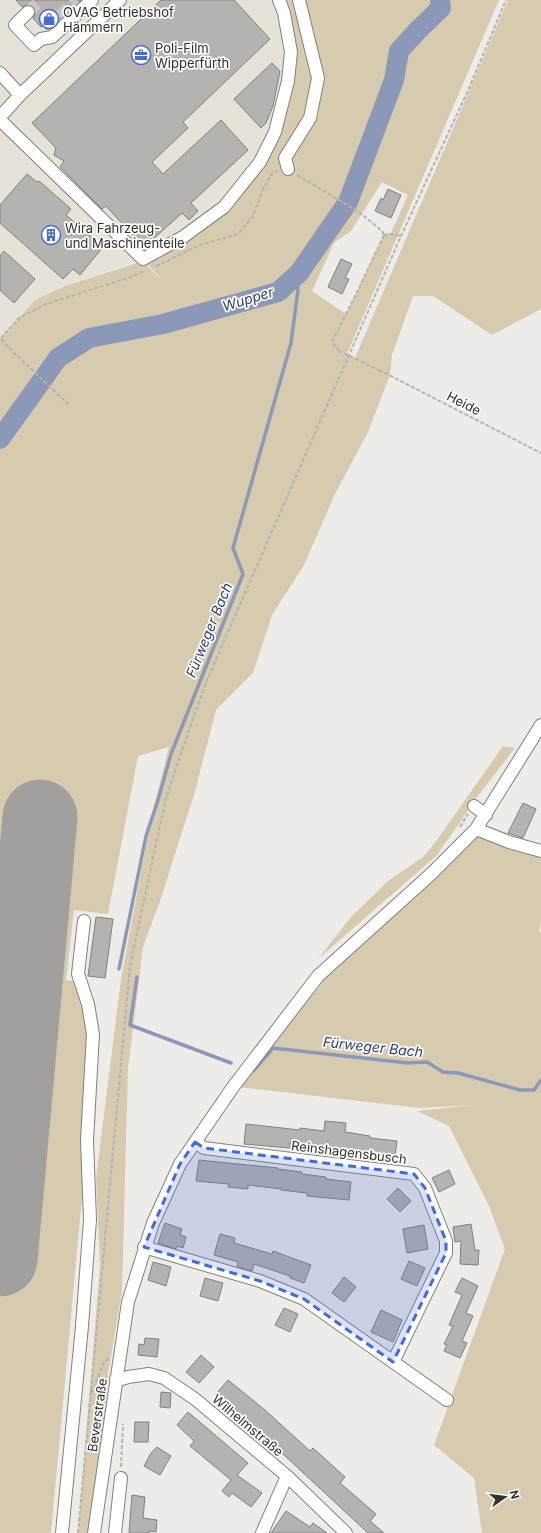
<svg xmlns="http://www.w3.org/2000/svg" width="541" height="1533" font-family="Inter,sans-serif">
  <style>
    .built { fill: #e6e2d7 }
    .green { fill: #d6cbae; fill-rule: evenodd }
    .lines { fill: none; stroke-linecap: round; stroke-linejoin: round }
    .stream { stroke: #8b98b8; stroke-width: 3.5 }
    .river { stroke: #8b98b8; stroke-width: 20 }
    .runway { stroke: #a1a09e; stroke-width: 75 }
    .building { fill: #b5b3b0; stroke: #81807c }
    .minor-tunnel { stroke: #c8c7c3; stroke-width: 12; stroke-dasharray: 12 6; stroke-linecap: butt }
    .minor-casing { stroke: #83817e; stroke-width: 14 }
    .path { stroke: #b4b3b0; stroke-width: 2; stroke-dasharray: 4 2; stroke-linecap: butt }
    .minor { stroke: #fff; stroke-width: 12 }
    .path-bridge { stroke: #b4b3b0; stroke-width: 2; stroke-dasharray: 4 2; stroke-linecap: butt }
    .marked { fill: #446bde; fill-opacity: 0.2; stroke: #446bde; stroke-width: 3; stroke-dasharray: 8 5; stroke-linejoin: round }
    .labels { text-anchor: middle; stroke-width: 3.5; stroke-linejoin: round; paint-order: stroke }
    .poi-label { font-size: 13px; fill: #323230; stroke: #faf9f5; text-anchor: start }
    .street-label { font-size: 13px; fill: #323230; stroke: #faf9f5 }
    .water-label { font-size: 14px; font-style: italic; fill: #324470; stroke: #faf9f5 }
  </style>
  <rect width="100%" height="100%" fill="#edece8"/>
  <path class="built" d="M0,0h279l12,52 -16,80 -51,75 -81,52 -78,27 -30,14 -35,40z"/>
  <path class="green" d="M279,0h220l-152,354 8,4 153,-358h33v309l-49,26 -59,-39h-20l-21,59 -2,20 -22,57 -33,62 -31,71 -32,50 -19,58 -37,37 -22,85 -34,106 -17,46 -15,122 -6,222 -14,83 -10,134 -4,25h-16l22,-267 -4,-88 25,-199 30,-161 18,-71 -31,9 -30,158 -34,-4 -8,70 7,1 13,33 4,23 -8,160 -31,336h-51v-1193l35,-40 30,-14 78,-25 15,16h1l-16,-18 81,-52 36,-45 28,-81zM382,182l26,13 -17,38 -7,2 -38,79 -34,-23 22,-48 17,-12z
    M503,746l12,2 -44,57 -10,16 -25,35 -118,103 32,-41 39,-38 34,-23 14,-17z
    M478,835l63,16v71l-2,10h2v601h-59l-8,-55 -40,-33 71,-196 -16,-43 -40,-80 -32,-15 56,-6 -54,3 -180,-21 85,-107 124,-119z"/>
  <g class="lines">
    <path class="stream" d="M119,969l27,-133 12,-36 13,-46 72,-180 -10,-26 58,-205 7,-53 -2,-14
      M137,977l-7,48 101,38
      M250,1071l4,-1 19,-22 135,15 19,-1 16,10 15,1 62,17h14l7,-10"/>
    <path class="river" d="M0,439l58,-81 31,-20 74,-14 115,-32 21,-19 49,-71 46,-122 5,-29 19,-21 23,-22 -1,-8"/>
    <path class="runway" d="M0,1259l40,-442"/>
  </g>
  <path class="building" d="M16,0h65l-34,30 -4,-5 -2,2 -8,-9 2,-4 -2,-8 -7,-1 -4,2z
    M161,0h73l36,39 -87,83 5,6 -36,34 11,12 58,-54 27,30 -57,53 7,8 -9,9 -7,-7 -30,27 -3,-3 -8,7 -35,-38 -4,3 -42,-42 4,-6 -10,-6 2,-7 -24,-25z
    M272,63l8,8 -7,35 -7,17 -5,5 -27,-29z
    M27,174l10,8 2,-1 32,28 -5,6 37,32 -23,28 -7,-6 -10,10 -63,-56v-18z
    M388,189l13,6 -10,23 -16,-7 6,-13 2,2z
    M4,251l31,28 -21,24 -14,-13v-34z
    M341,259l11,5 -7,14 4,1 -7,15 -14,-7z
    M523,803l13,6 -13,29 -15,-5z
    M96,917l17,2 -8,59 -17,-2z
    M325,1121l21,2 -1,9 25,4v2l27,3 -3,22 -16,-2v-3l-26,-3v-5l-62,-7v5l-46,-4 2,-20 54,6v-2l24,3z
    M199,1160l79,8v1l24,3v2l24,3v2l25,3 -2,18 -42,-4v-3l-26,-3v-1l-33,-4v4l-20,-2 1,-3 -33,-3z
    M449,1170l6,14 -16,8 -7,-14z
    M398,1188l13,13 -11,11 -13,-13z
    M165,1223l17,6 -2,6 6,2 -3,11 -6,-2 -1,3 -18,-6z
    M471,1224l4,26h4l-1,15 -18,-1 1,-23 -6,1 -2,-15z
    M424,1225l4,24 -21,4 -4,-24z
    M220,1234l15,4 -1,5 38,11 1,-3 38,14 -7,18 -14,-5v-2l-36,-12 -2,7 -15,-4 1,-5 -24,-7z
    M409,1261l16,7 -8,18 -16,-7z
    M153,1262l18,5 -5,19 -18,-6z
    M344,1277l12,10 -12,15 -12,-9z
    M205,1278l18,5 -5,18 -18,-5z
    M462,1278l16,8 -12,27 7,3 -11,25 5,2 -7,15 -16,-7 3,-6 -3,-1 9,-18 -4,-1 13,-30 -7,-3z
    M284,1308l14,6 -8,18 -15,-7z
    M381,1310l21,10 -9,22 -22,-10z
    M145,1338l14,1 -2,18 -19,-2 1,-11 5,1z
    M201,1355l13,12 -15,16 -13,-11z
    M228,1380l37,30 45,41 3,-3 32,29 -5,6 36,31 -6,7 14,12h-16l-98,-91 -1,2 -16,-15 -3,3 -9,-7 4,-4 -24,-18 1,-2 -7,-6z
    M161,1392l10,1 -1,15 -10,-1z
    M188,1412l60,51 -11,12 25,18 -11,14 -19,-14 -3,4 -7,-6 9,-11 -41,-34 4,-5 -17,-16z
    M135,1422h14l-1,20h-14z
    M157,1447l14,9 -11,19 -16,-9 7,-13z
    M132,1495l13,2 -2,21 14,2 -1,12 -7,-1v2h-20z
    M286,1511l24,16 3,-4 14,10h-56z"/>
  <g class="lines">
    <path class="minor-tunnel" d="M28,12l13,-12
      M46,29l31,-29"/>
    <defs>
      <path id="minor" d="M28,12l-13,13 19,20 7,-6 11,-2 40,-37
        M0,73l20,22
        M0,117l20,-22 100,-95
        M0,120l143,139 40,-22 41,-30 36,-45 15,-30 13,-51 3,-29 -7,-39 -5,-13
        M288,169l-3,-11 25,-40 8,-40 -19,-78
        M474,806l12,9
        M476,829l33,13 32,9
        M195,1142l9,6 210,26 11,14 21,53v12l-53,109
        M144,1247l116,34 44,18 143,101
        M116,1379h6l6,-2 21,-3 15,4 31,21 92,77 59,57
        M62,1533l20,-207 8,-106 -3,-80 6,-106 -5,-30 -10,-30 6,-53
        M94,1533l34,-231 25,-79 27,-59 53,-77 85,-111 113,-102 45,-45 65,-104
        M115,1533l6,-55
        M262,1533l25,-57"/>
    </defs>
    <use href="#minor" class="minor-casing"/>
    <path class="path" d="M297,175l62,37 23,19 2,4
      M384,235l7,-1 10,2
      M156,266l44,-21 38,-11 15,-18 10,-27 10,-17 5,-1
      M1,338l18,-20 27,-14 85,-27 13,-6
      M1,339l11,12 57,54
      M339,351l-7,-9 27,-54 25,-53
      M379,370l162,83
      M460,827l8,-13
      M90,1391h3l10,-27 6,-7
      M121,1467l2,-43
      M78,1533l52,-567 27,-127 9,-40 14,-43 27,-76 194,-444 69,-150 36,-86"/>
    <use href="#minor" class="minor"/>
    <path class="path-bridge" d="M339,351l40,19"/>
  </g>
  <path class="marked" d="M195,1142l9,6 210,26 11,14 21,53v12l-53,109 -89,-63 -44,-18 -116,-34 36,-83z"/>
  <defs>
    <symbol id="shop-ring" viewBox="-11 -11 22 22"><circle r="9.5" fill="#faf9f5" stroke="#446bde" stroke-width="1.5"/><path d="M-5-2.5h2.3a2.7 3.5 0 0 1 5.4 0H5L5.5 6h-11ZM-1.5-2.5h3a1.5 2.3 0 0 0-3 0Z" fill="#446bde"/></symbol>
    <symbol id="office-ring" viewBox="-11 -11 22 22"><circle r="9.5" fill="#faf9f5" stroke="#446bde" stroke-width="1.5"/><path d="M-6-3h4V-5.5h4V-3h4V5H-6ZM-1-4.5V-3h2v-1.5ZM-6 0V1H6V0Z" fill="#446bde"/></symbol>
    <symbol id="building-ring" viewBox="-11 -11 22 22"><circle r="9.5" fill="#faf9f5" stroke="#446bde" stroke-width="1.5"/><path d="M-4-6H4V6H1V3H-1V6H-4ZM-2.5-4.3h1.7v1.8h-1.7ZM.8-4.3h1.7v1.8H.8ZM-2.5-1h1.7V.8h-1.7ZM.8-1h1.7V.8H.8Z" fill="#446bde"/></symbol>
  </defs>
  <g fill-rule="evenodd">
    <use href="#shop-ring" x="38" y="8" width="22" height="22"/>
    <use href="#office-ring" x="130" y="44" width="22" height="22"/>
    <use href="#building-ring" x="40" y="224" width="22" height="22"/>
  </g>
  <g class="labels">
    <g class="poi-label">
      <text x="63" y="17">OVAG Betriebshof<tspan x="63" dy="15">Hämmern</tspan></text>
      <text x="155" y="53">Poli-Film<tspan x="155" dy="15">Wipperfürth</tspan></text>
      <text x="65" y="233">Wira Fahrzeug-<tspan x="65" dy="15">und Maschinenteile</tspan></text>
    </g>
    <g class="street-label">
      <text transform="translate(464 403) rotate(27)" y="5">Heide</text>
      <text transform="translate(349 1152) rotate(7)" y="5">Reinshagensbusch</text>
      <text transform="translate(97 1415) rotate(-82)" y="5">Beverstraße</text>
      <text transform="translate(248 1425) rotate(40)" y="5">Wilhelmstraße</text>
    </g>
    <g class="water-label">
      <text transform="translate(248 299) rotate(-17)" y="5">Wupper</text>
      <text transform="translate(209 630) rotate(-68)" y="5">Fürweger Bach</text>
      <text transform="translate(373 1047) rotate(6)" y="5">Fürweger Bach</text>
    </g>
  </g>
  <g transform="translate(505 1497) rotate(76)" stroke="#faf9f5" stroke-width="3" paint-order="stroke">
  <path d="M0-3L7 15L0 10L-7 15Z" fill="#323230"/>
  <text y="-6" font-size="11" font-weight="bold" text-anchor="middle" fill="#323230">N</text>
  </g>
</svg>
